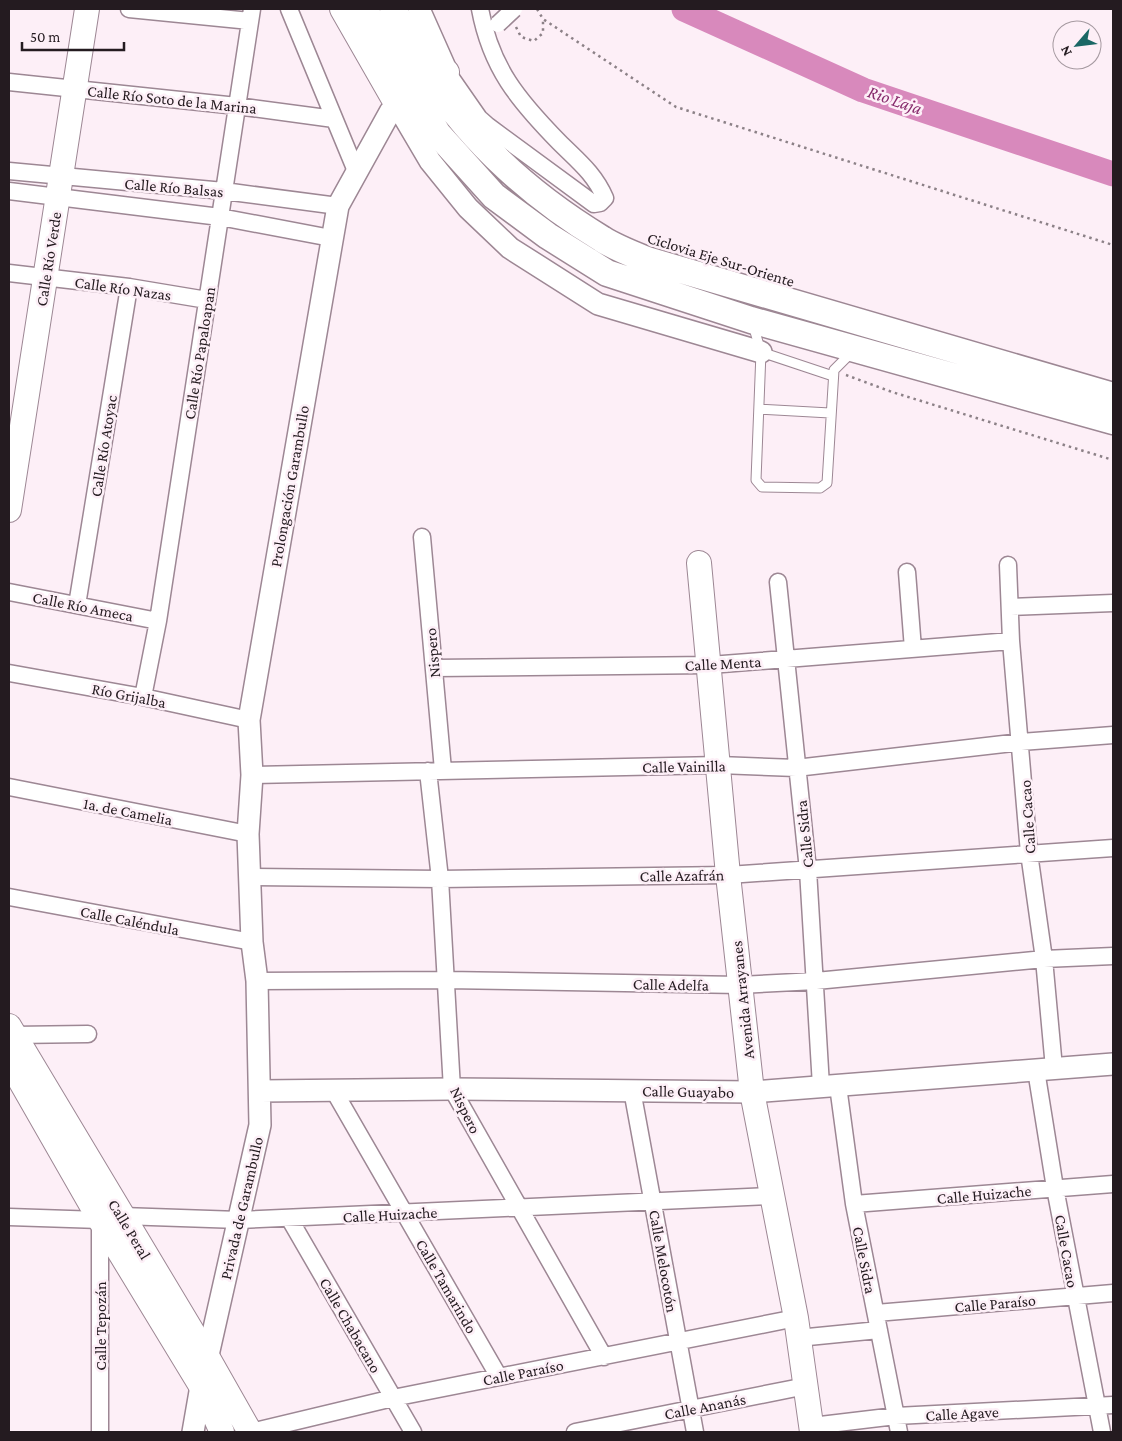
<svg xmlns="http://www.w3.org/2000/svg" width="1122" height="1441" font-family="'Crimson Pro',serif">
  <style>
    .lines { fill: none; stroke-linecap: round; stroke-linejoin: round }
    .river { stroke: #d889bc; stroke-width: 25 }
    .service-casing { stroke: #9d8794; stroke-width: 11 }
    .minor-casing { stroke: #9d8794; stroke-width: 19 }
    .tertiary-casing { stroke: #9d8794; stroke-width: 24 }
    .secondary-casing { stroke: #9d8794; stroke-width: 26 }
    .primary-casing { stroke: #9d8794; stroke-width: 29 }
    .path { stroke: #8c8187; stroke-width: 2.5; stroke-dasharray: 2.5 4; stroke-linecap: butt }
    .service { stroke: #fff; stroke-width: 9 }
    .minor { stroke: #fff; stroke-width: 16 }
    .tertiary { stroke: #fff; stroke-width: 21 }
    .secondary { stroke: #fff; stroke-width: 24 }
    .primary { stroke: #fff; stroke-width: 26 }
    .minor-bridge-casing { stroke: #9d8794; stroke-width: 19; stroke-linecap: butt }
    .minor-bridge { stroke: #fff; stroke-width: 16 }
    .labels { text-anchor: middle; stroke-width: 5; stroke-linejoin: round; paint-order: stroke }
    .street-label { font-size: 16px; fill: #241b20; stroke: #fdeff7 }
    .water-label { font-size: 18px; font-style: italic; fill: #872b6c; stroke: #fdeff7 }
  </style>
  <rect width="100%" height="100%" fill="#fdeff7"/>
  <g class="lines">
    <path class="river" d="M684,9l179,81 250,84"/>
    <defs>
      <path id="service" d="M753,325l8,27 -5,128 6,7 58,1 7,-5 7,-113 18,-18
        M761,352l72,24
        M759,409l71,4"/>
      <path id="minor" d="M129,9l121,12
        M289,9l67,162
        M447,72l32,46 9,8 106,78 6,-1 5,-5c-11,-25 -27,-37 -46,-56 -41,-42 -68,-74 -79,-133
        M9,82l228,24 97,13
        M9,171l215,20 114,15
        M9,191l211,26 111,21
        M9,273l120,14 78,13
        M422,537l21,233
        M1008,565l3,76 18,212 15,106 10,109
        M907,572l6,77
        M778,582l30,288 13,216
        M9,592l149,29
        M77,605l52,-318
        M1011,607l102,-4
        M434,668l276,-3 301,-24
        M9,673l134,24 106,23
        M143,697l15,-76 94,-612
        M428,771l12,108 12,210 152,268
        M252,775l467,-10 77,3 225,-26 92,-7
        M9,787l239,47
        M249,877l191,2 288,-4 385,-27
        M9,897l243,45
        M257,981l189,-1 294,5 76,-4 228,-22 69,-3
        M13,1035l75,-1
        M1036,1070l19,118 47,244
        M838,1086l16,118 45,228
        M632,1090l63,342
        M334,1091l165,286
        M854,1204l259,-20
        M9,1217l91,3 22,-4 117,4 533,-24
        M289,1218l124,214
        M100,1222v210
        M876,1313l237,-20
        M798,1338l81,-8
        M812,1426l84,-10 217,-11
        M251,1432l142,-34 403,-80
        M575,1432l231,-46"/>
      <path id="tertiary" d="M419,9l28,63
        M261,1091l191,-2 300,3 361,-28
        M193,1432l8,-46 59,-261 -3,-144 -5,-39 -4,-108 4,-59 -3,-55 89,-514 52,-94 7,-7 33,56 38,47 42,40 88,56 163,48"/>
      <path id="secondary" d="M342,9l55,96 50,-33
        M9,510l78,-501
        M699,563l29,312 24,217 44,226 16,114
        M9,1026l199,332 42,74
        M9,1061l91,159 101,166 21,46"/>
      <path id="primary" d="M364,9l74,125 56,62 54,40 59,37 144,47 362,101
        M393,9c13,23 24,48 38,70 43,66 105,120 171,160 14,9 30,15 45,21l466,136"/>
    </defs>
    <use href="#service" class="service-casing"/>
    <use href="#minor" class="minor-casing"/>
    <use href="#tertiary" class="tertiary-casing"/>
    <use href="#secondary" class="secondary-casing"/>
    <use href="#primary" class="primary-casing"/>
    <path class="path" d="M537,9l6,10 133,88 437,138
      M516,27l5,10 13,4 9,-8v-14
      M846,375l46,17 221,68"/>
    <use href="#service" class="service"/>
    <use href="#minor" class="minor"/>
    <use href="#tertiary" class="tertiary"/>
    <use href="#secondary" class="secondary"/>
    <use href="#primary" class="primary"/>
    <defs>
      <path id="minor-bridge" d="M498,24l16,-15"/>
    </defs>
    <use href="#minor-bridge" class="minor-bridge-casing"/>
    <use href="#minor-bridge" class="minor-bridge"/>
  </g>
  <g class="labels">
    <g class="street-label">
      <text transform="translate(172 99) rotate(6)" y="6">Calle Río Soto de la Marina</text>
      <text transform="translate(174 187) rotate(5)" y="6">Calle Río Balsas</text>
      <text transform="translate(48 259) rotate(-81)" y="6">Calle Río Verde</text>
      <text transform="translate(721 259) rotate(17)" y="6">Ciclovia Eje Sur-Oriente</text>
      <text transform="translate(123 288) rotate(8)" y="6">Calle Río Nazas</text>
      <text transform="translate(199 353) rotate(-81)" y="6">Calle Río Papaloapan</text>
      <text transform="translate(103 446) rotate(-81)" y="6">Calle Río Atoyac</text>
      <text transform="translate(289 486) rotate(-80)" y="6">Prolongación Garambullo</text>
      <text transform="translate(83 606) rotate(11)" y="6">Calle Río Ameca</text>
      <text transform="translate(432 653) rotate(-95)" y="6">Nispero</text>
      <text transform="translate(723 663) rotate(-3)" y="6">Calle Menta</text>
      <text transform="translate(129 695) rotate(11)" y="6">Río Grijalba</text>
      <text transform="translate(684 766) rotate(-1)" y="6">Calle Vainilla</text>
      <text transform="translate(128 811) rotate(11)" y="6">1a. de Camelia</text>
      <text transform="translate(1027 817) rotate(-94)" y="6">Calle Cacao</text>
      <text transform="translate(804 834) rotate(-96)" y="6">Calle Sidra</text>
      <text transform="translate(682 875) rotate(-1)" y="6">Calle Azafrán</text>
      <text transform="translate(130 920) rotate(11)" y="6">Calle Caléndula</text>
      <text transform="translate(671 984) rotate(1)" y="6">Calle Adelfa</text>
      <text transform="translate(742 1000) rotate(-96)" y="6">Avenida Arrayanes</text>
      <text transform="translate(688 1091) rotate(1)" y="6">Calle Guayabo</text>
      <text transform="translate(466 1110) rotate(64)" y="6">Nispero</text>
      <text transform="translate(984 1194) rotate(-5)" y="6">Calle Huizache</text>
      <text transform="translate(241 1208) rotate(-77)" y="6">Privada de Garambullo</text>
      <text transform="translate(390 1214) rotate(-3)" y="6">Calle Huizache</text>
      <text transform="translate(130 1229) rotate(59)" y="6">Calle Peral</text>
      <text transform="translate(1067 1251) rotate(80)" y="6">Calle Cacao</text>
      <text transform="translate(865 1260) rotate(79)" y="6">Calle Sidra</text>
      <text transform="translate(664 1261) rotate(80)" y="6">Calle Melocotón</text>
      <text transform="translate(447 1286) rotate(60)" y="6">Calle Tamarindo</text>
      <text transform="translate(995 1303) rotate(-5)" y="6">Calle Paraíso</text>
      <text transform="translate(351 1325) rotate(60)" y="6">Calle Chabacano</text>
      <text transform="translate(100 1326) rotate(-90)" y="6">Calle Tepozán</text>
      <text transform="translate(523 1372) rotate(-11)" y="6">Calle Paraíso</text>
      <text transform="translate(705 1406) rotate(-11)" y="6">Calle Ananás</text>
      <text transform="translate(962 1413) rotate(-3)" y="6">Calle Agave</text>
    </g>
    <g class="water-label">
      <text transform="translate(895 100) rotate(19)" y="6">Rio Laja</text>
    </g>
  </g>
  <rect width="1122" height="1441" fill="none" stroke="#241b20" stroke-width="20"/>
  <g transform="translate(1077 45) rotate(242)"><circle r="24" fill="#fdeff7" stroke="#a69aa1"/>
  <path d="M0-4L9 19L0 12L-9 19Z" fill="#1a6765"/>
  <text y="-8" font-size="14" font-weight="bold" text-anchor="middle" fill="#241b20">N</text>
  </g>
  <path d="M22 42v8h102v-8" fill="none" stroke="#241b20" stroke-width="2.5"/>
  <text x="30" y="42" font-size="15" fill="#241b20" stroke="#fdeff7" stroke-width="4" paint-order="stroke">50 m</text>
</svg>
